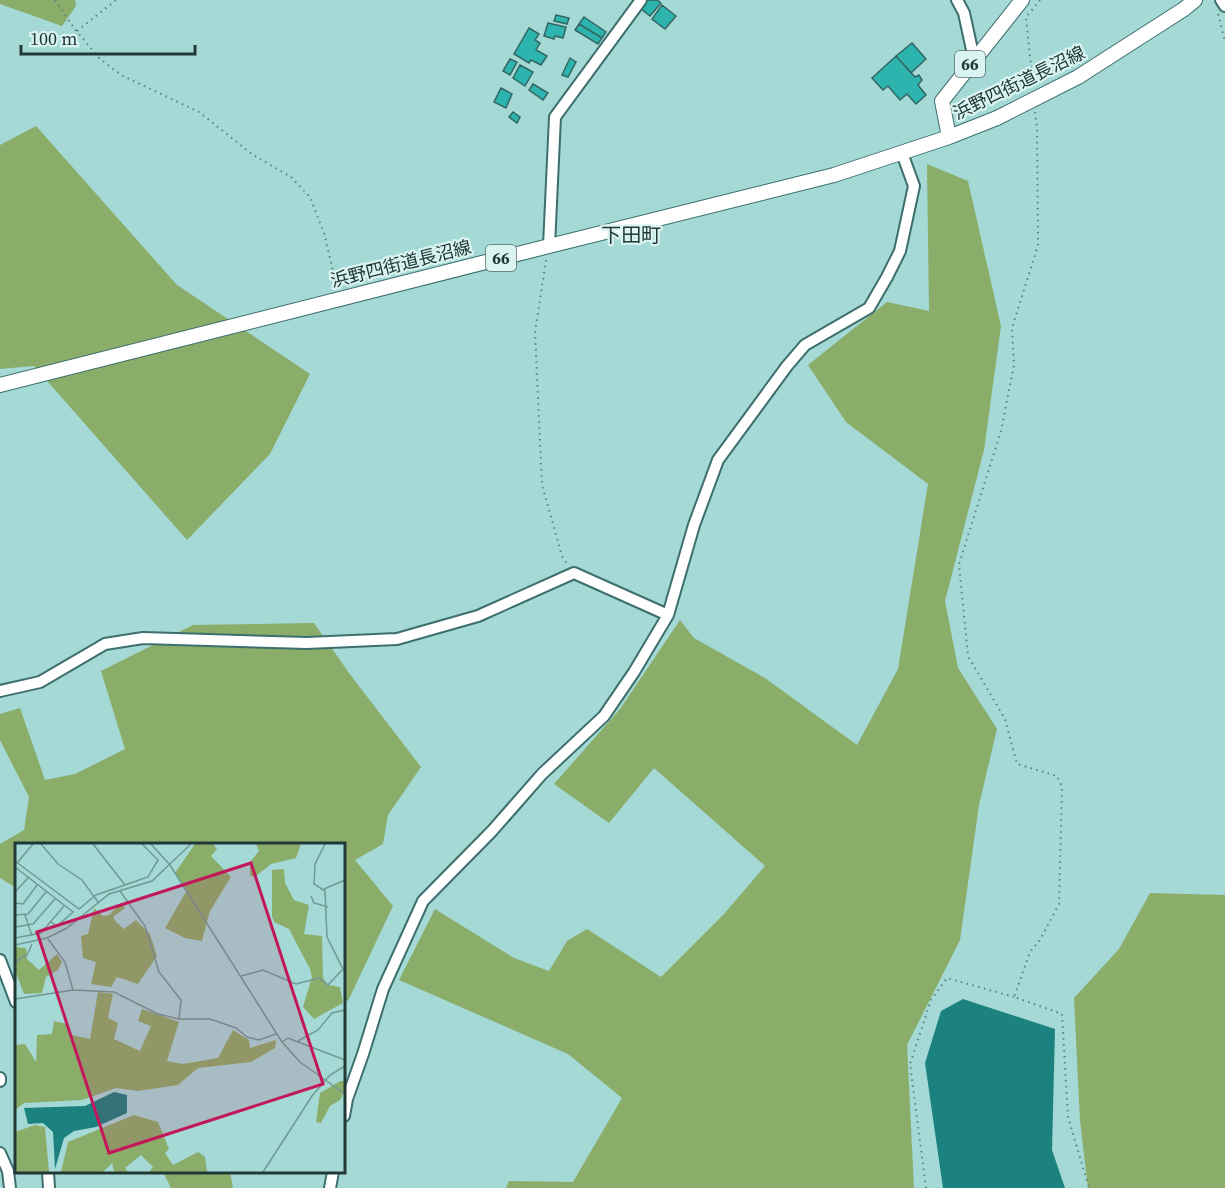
<svg xmlns="http://www.w3.org/2000/svg" width="1225" height="1188" font-family="'Source Serif 4','Noto Sans JP',serif">
  <style>
    .green { fill: #8aad6a }
    .water { fill: #1c827f }
    .building { fill: #2eb4ae; stroke: #336663; stroke-width: 1.5 }
    .lines { fill: none; stroke-linecap: round; stroke-linejoin: round }
    .minor-casing { stroke: #3c6f6d; stroke-width: 14 }
    .major-casing { stroke: #3c6f6d; stroke-width: 16 }
    .path { stroke: #5d817e; stroke-width: 2; stroke-dasharray: 1.5 4.5; stroke-linecap: butt }
    .minor { stroke: #fff; stroke-width: 10 }
    .major { stroke: #fff; stroke-width: 14 }
    .major-bridge-casing { stroke: #3c6f6d; stroke-width: 16; stroke-linecap: butt }
    .major-bridge { stroke: #fff; stroke-width: 14 }
    .labels { text-anchor: middle; stroke-width: 4.5; stroke-linejoin: round; paint-order: stroke }
    .shield { fill: #daf4f2; stroke: #59706e; stroke-width: 1.5 }
    .shield-label { font-size: 16px; font-weight: bold; fill: #223836 }
    .street-label { font-size: 18px; fill: #223836; stroke: #daf4f2 }
    .neighbourhood-label { font-size: 20px; fill: #223836; stroke: #daf4f2 }
    .inset-road { fill: none; stroke: #709996; stroke-width: 1.5 }
    .view { fill: #c2185b; fill-opacity: 0.15; stroke: #c2185b; stroke-width: 3 }
    .inset-edge { fill: none; stroke: #223836; stroke-width: 3 }
  </style>
  <rect width="100%" height="100%" fill="#a4d9d6"/>
  <path class="green" d="M0,0h75l1,6 -14,20 -62,-22z
    M36,126l141,159 133,89 -40,80 -83,86 -153,-174 -34,3v-224z
    M927,164l41,17 33,145 -17,124 -39,151 13,67 39,61 -18,76 -19,135 -53,105 7,143h-408l3,-7 64,1 49,-84 -54,-44 -169,-74 36,-71 79,49 35,13 18,-30 20,-12 74,48 63,-63 41,-48 -111,-98 -45,55 -55,-39 66,-75 60,-89 14,18 71,40 92,67 41,-76 30,-185 -82,-62 -38,-57 79,-63 42,9z
    M314,623l35,50 72,94 -33,48 -5,29 -28,16 38,46 -45,95 -4,-2v-155h-328v44l-16,-10v-34l24,-14 5,-33 -29,-57v-26l20,-6 25,72 30,-6 50,-25 -24,-78 92,-46z
    M1150,893l75,2v293h-137l-8,-67 -6,-123 45,-49z
    M163,1172h67l3,16h-62z"/>
  <path class="water" d="M963,999l92,30 -3,121 13,38h-122l-18,-125 16,-52z"/>
  <path class="building" d="M646,0h11l4,3 -11,13 -10,-8z
    M662,5l14,11 -11,13 -13,-10z
    M556,15l13,3 -2,6 -13,-3z
    M584,17l22,15 -4,6 -23,-14z
    M548,23l18,4 -3,11 -8,-2 -1,3 -10,-3z
    M579,24l23,14 -4,6 -23,-14z
    M529,28l10,6 -4,6 5,3 -4,7 11,6 -6,9 -10,-5 -2,3 -15,-9z
    M912,43l14,16 -15,14 -15,-17z
    M896,56l19,21 4,-2 3,5 -4,5 8,10 -10,9 -9,-10 -7,6 -12,-14 -5,4 -11,-12z
    M570,58l6,4 -8,15 -6,-2z
    M510,59l7,3 -7,13 -7,-4z
    M520,65l13,7 -8,14 -12,-8z
    M533,84l15,9 -5,7 -14,-10z
    M501,88l11,6 -6,14 -12,-6z
    M513,112l7,5 -3,6 -8,-6z"/>
  <g class="lines">
    <defs>
      <path id="minor" d="M957,0l7,13 10,46
        M1221,0l4,6
        M549,246l6,-129 86,-117
        M0,691l40,-9 65,-38 38,-6 164,5 90,-4 81,-23 96,-43 94,42
        M0,960l16,42
        M0,1078v3
        M344,1116l3,-17 16,-45 20,-65 40,-88 69,-70 50,-57 62,-58 30,-44 34,-57 26,-90 24,-65 69,-94 18,-21 64,-37 18,-31 13,-26 14,-65 -12,-33
        M0,1153l8,18 2,17
        M48,1172l1,16
        M330,1188l3,-16"/>
      <path id="major" d="M1184,9l11,-9
        M949,137l-7,-36 80,-101
        M0,385l549,-139 285,-71 115,-38 48,-19"/>
    </defs>
    <use href="#minor" class="minor-casing"/>
    <use href="#major" class="major-casing"/>
    <path class="path" d="M55,0l19,28 25,30 22,17 78,37 54,43 38,22 19,20 14,36 13,55
      M1218,14l7,27
      M77,31l39,-31
      M1033,86l-7,-69 14,-17
      M1035,112l2,16 1,117 -26,83 2,37 -13,66 -42,133 9,92 37,63 12,45 40,12 5,11 -3,117 -19,36 -10,12 -16,45 48,17 6,103 21,71
      M546,260l-11,73 7,152 20,71 5,8
      M926,1188l-16,-124 21,-64 16,-22 67,19"/>
    <use href="#minor" class="minor"/>
    <use href="#major" class="major"/>
    <defs>
      <path id="major-bridge" d="M997,118l81,-41 106,-68"/>
    </defs>
    <use href="#major-bridge" class="major-bridge-casing"/>
    <use href="#major-bridge" class="major-bridge"/>
  </g>
  <g class="labels">
    <g class="shield">
      <rect x="955" y="51" width="30" height="26" rx="4.5"/>
      <rect x="486" y="245" width="30" height="26" rx="4.5"/>
    </g>
    <g class="shield-label">
      <text x="970" y="70">66</text>
      <text x="501" y="264">66</text>
    </g>
    <g class="street-label">
      <text transform="translate(1019 83) rotate(-26)" y="6">浜野四街道長沼線</text>
      <text transform="translate(401 264) rotate(-14)" y="6">浜野四街道長沼線</text>
    </g>
    <g class="neighbourhood-label">
      <text x="631" y="242">下田町</text>
    </g>
  </g>
  <g transform="translate(15 843)">
    <rect width="330" height="330" fill="#a4d9d6"/>
    <path d="M180,1h18l4,5 -6,7 20,21 -21,34 -8,30 -17,-3 -20,-10 22,-38 -12,-17zM241,1h45l-5,14 -25,6 -16,13 -5,-1v-14l9,-11zM269,26l1,14 9,17 15,5 -5,29 18,2 1,42 5,7 12,2 3,16 -29,16 -11,-12 9,-30 -2,-8 -21,-40 -15,-7 -2,-6v-46zM106,60l4,5 -12,9 3,5 8,7 12,-9 14,14 7,22 -19,28 -21,-7 -6,10 -20,-3 5,-22 -13,-4 -2,-22 7,-2 6,-26 9,8 6,-1zM0,104l11,1 1,11 12,11 18,-16 5,8 -4,8 -12,7 -4,16 -18,1 -9,-24zM83,149l15,2 -5,24 10,5 -4,16 26,12 11,-25 -13,-5 4,-12 37,13 -12,39 16,3 35,-6 15,-28 16,10 1,8 26,-8 -1,8 -24,14 -53,6 -20,17 -40,6 -22,-3 -34,12 -58,3 -9,7v-65l10,-1 11,18 1,-27 15,-1 2,-13 14,3 4,11 18,4zM325,238h5v9l-5,10 -10,6 -9,17 -5,-1 4,-29zM119,272l24,7 11,27 -4,4 8,12 25,-13 7,5 2,15h-58l4,-5 -12,-12 -16,13 3,4h-14l-2,-9 -9,9h-42l7,-30zM20,282l10,2 4,45h-34v-40z" fill="#8aad6a"/>
    <path d="M99,249l13,3v18l-31,14 -22,4 -10,7 -9,31 -2,-37 -10,-9 -15,1 -4,-16 61,-2z" fill="#1c827f"/>
    <path class="inset-road" d="M26,1l17,20 24,16 16,22M78,1l32,41M136,1l19,21 112,177 18,20 45,32M310,1l-10,20 -1,20 11,7 2,46 18,36M0,18l64,48 17,-14 52,-18 10,-17 -16,-16M2,20l16,-19M0,24l58,45 -16,14 -6,-4M309,46l21,-9M105,48l25,35 14,46 22,28 -2,19M0,49l13,-14M296,53l3,7 14,4M0,60l8,1 14,-19M0,72l13,-1 18,-22M10,72l7,21M0,84l18,-3 22,-25M0,95l26,-5 23,-27M33,96l17,23 8,28M0,102l32,-7 20,-10 42,-34 43,-13 39,-37M0,119l12,-7 5,-11M226,133l22,-6 33,14 23,-6 9,7 14,-15M0,156l58,-9 41,2 44,22 21,5h31l26,9 11,9 12,3 17,-6M283,198l20,-11 14,-17 13,-3M267,199l6,-4 57,22M248,329l49,-76 18,-21 15,-9"/>
    <path class="view" d="M236,20l72,221 -214,69 -72,-221z"/>
    <rect width="330" height="330" class="inset-edge"/>
  </g>
  <path d="M21 45v9h174v-9" fill="none" stroke="#223836" stroke-width="3"/>
  <text x="30" y="45" font-size="18" fill="#223836" stroke="#daf4f2" stroke-width="4.5" paint-order="stroke">100 m</text>
</svg>
